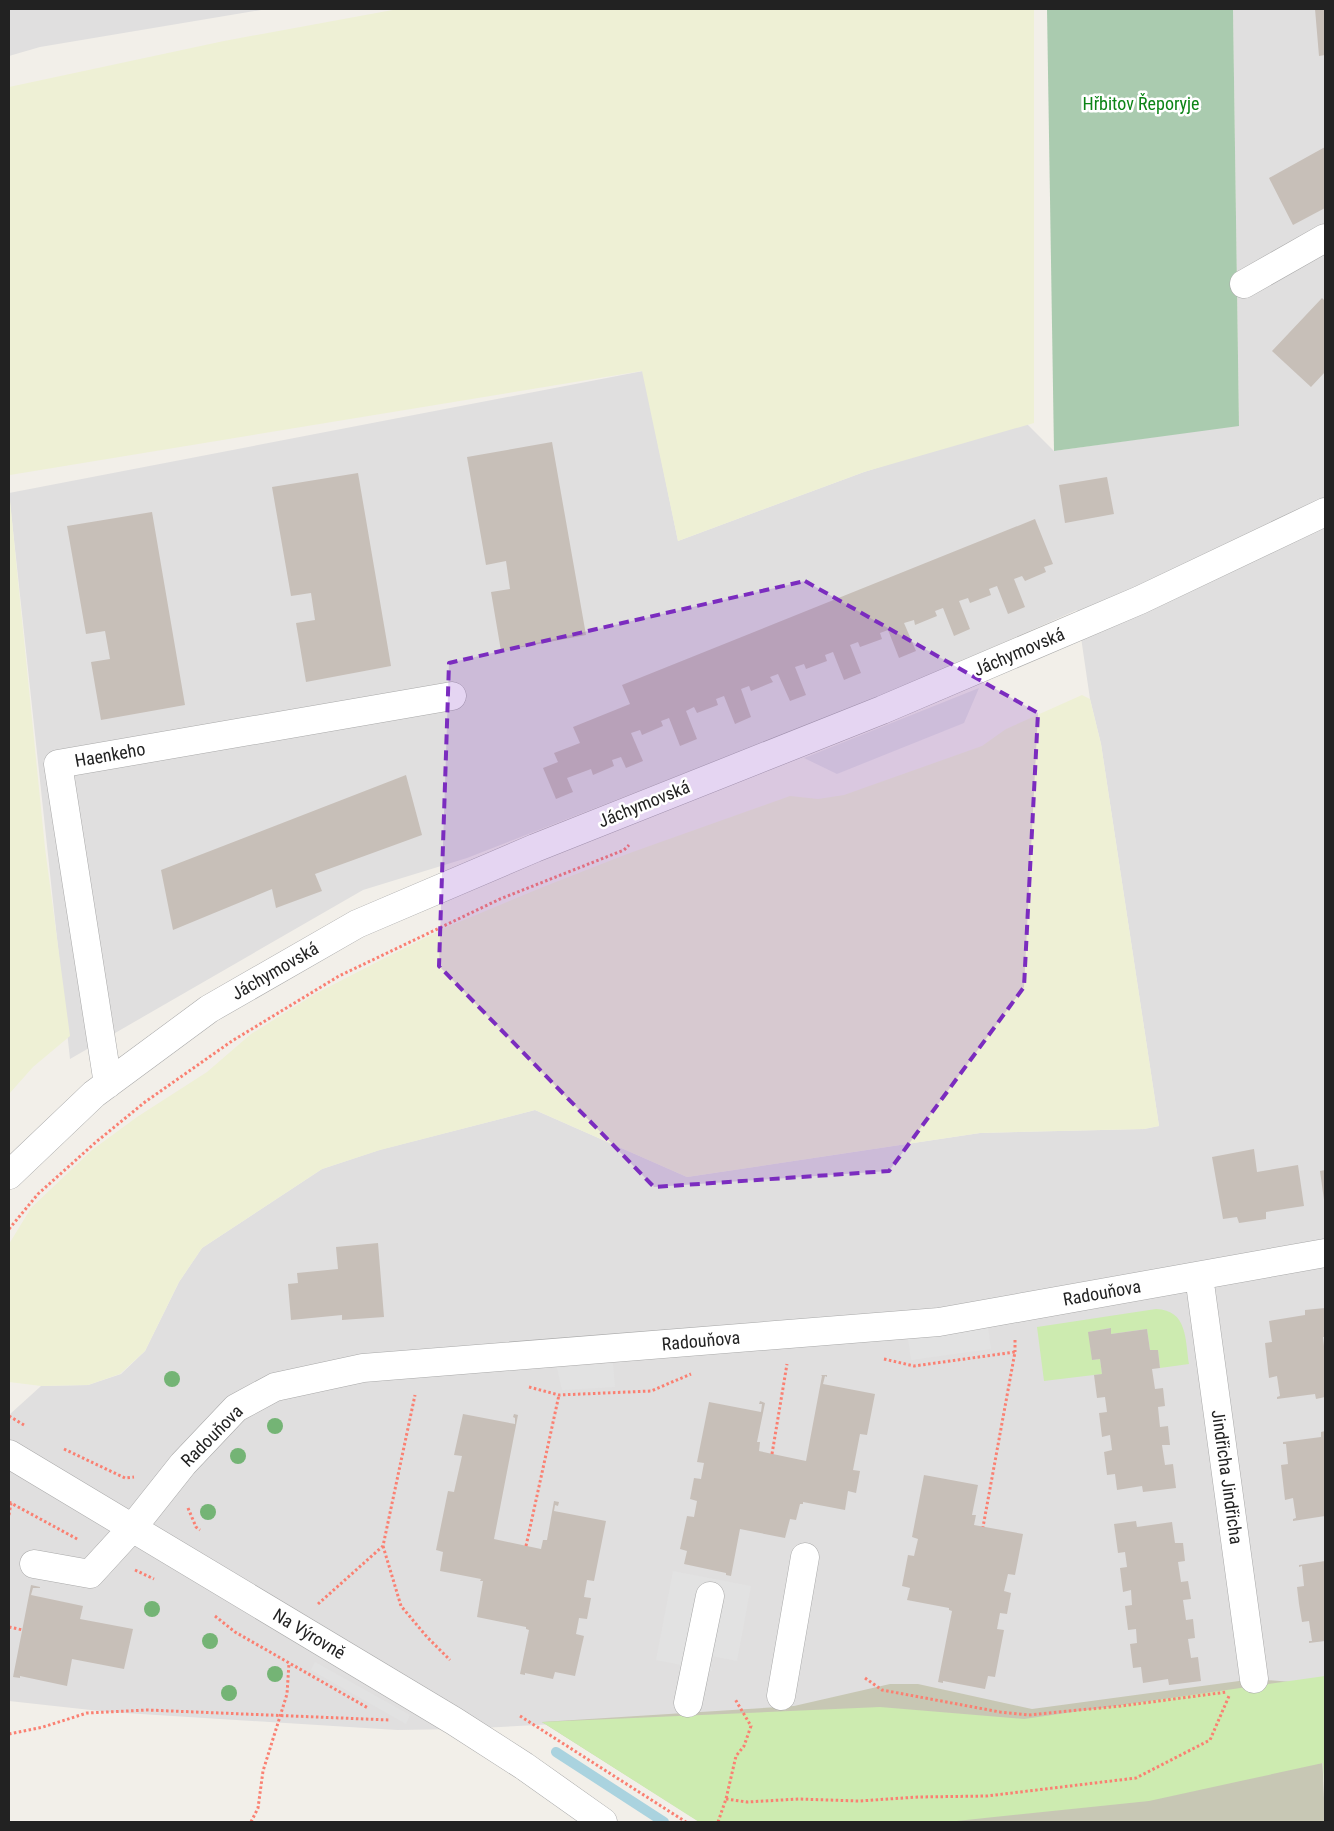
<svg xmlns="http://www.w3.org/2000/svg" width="1334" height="1831" font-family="'Roboto Condensed',sans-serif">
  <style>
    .residential { fill: #e0dfdf }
    .construction { fill: #c7c7b4 }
    .farmland { fill: #eef0d5 }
    .grass { fill: #cdebb0 }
    .cemetery { fill: #aacbaf }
    .parking { fill: #e2e2e2 }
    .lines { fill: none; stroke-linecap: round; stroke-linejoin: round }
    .stream { stroke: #aad3df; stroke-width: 10 }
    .building { fill: #c7bfb8 }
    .minor-casing { stroke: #a9a9a9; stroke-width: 29 }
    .path { stroke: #fa8072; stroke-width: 3; stroke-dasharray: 2.5 2.5; stroke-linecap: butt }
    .minor { stroke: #fff; stroke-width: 28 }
    .tree { fill: #74b475 }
    .marked { fill: #7b2cbf; fill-opacity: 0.2; stroke: #7b2cbf; stroke-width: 4; stroke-dasharray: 10 6; stroke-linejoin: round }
    .labels { text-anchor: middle; stroke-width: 5; stroke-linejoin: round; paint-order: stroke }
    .park-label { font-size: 18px; fill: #0c8416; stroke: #fff }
    .street-label { font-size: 18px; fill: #222; stroke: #fff }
  </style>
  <rect width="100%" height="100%" fill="#f2efe9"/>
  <path class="residential" d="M9,9h258l-227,38 -31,9z
    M1233,9h92v1794l-4,-96 -297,12 -145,-12 -418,22 -64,1 -288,-18 -100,-11v-286l32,-29 47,-1 33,-11 24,-23 34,-69 23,-34 120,-79 57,-19 156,-40 152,67 293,-44 164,-4 15,-3 -58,-382 -11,-45 -13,-89 -197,87 -413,161 -104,32 -293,169 -61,-566 634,-122 35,170 186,-69 160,-51 30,30 185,-26z"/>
  <path class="construction" d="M1319,1678l6,144h-625l-158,-100 252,-16 96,-22h28l114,25 222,-30 38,3z"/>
  <path class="farmland" d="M398,9h636v414l-170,49 -186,69 -36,-170 -632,104 -1,-388 215,-46z
    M9,491l36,357 25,188 -37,31 -24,27z
    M1082,695l8,4 11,45 58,382 -15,3 -164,4 -293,44 -152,-67 -155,40 -58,19 -120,79 -23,34 -34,69 -25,23 -32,11 -47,1 -32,-4v-138l22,-36 61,-58 45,-33 70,-45 44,-38 64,-40 64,-33 68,-34 96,-40 84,-33 163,-58 28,3 26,-4 138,-49 24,-17z"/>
  <path class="grass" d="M1156,1309c32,1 29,31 33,55l-29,4 -2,-18h-8l-3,-21 -36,5 -1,-6 -21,4 3,28 8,-1 2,15 -58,7 -7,-54z
    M1325,1676v127l-2,-40 -174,38 -202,21h-248l-157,-100 338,-15 144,12z"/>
  <path class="cemetery" d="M1047,9h186l6,417 -185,25z"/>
  <path class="parking" d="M979,688l-15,35 -127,51 -33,-16z
    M988,1327l3,22 -80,11 -3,-22z
    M613,1363l2,24 -53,3 -5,-22z
    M673,1571l78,15 -14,75 -26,-5 -2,5 3,10 -56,-11z
    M315,1662l95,53 -4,9 -95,-54z"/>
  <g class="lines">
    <path class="stream" d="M556,1752l108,70"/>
  </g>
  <path class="building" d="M1315,9h10v46l-6,1z
    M1325,147v61l-32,17 -24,-47z
    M1322,298l3,3v71l-14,15 -39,-36z
    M552,442l34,193 -85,16 -10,-59 19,-3 -4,-28 -20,4 -19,-108z
    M358,473l33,193 -85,16 -10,-59 19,-3 -4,-27 -20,3 -19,-109z
    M1107,477l7,37 -49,9 -6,-38z
    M152,512l33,193 -84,15 -10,-58 19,-3 -5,-28 -19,3 -19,-108z
    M1035,519l18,45 -9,3 2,5 -21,9 -3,-5 -8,3 11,28 -17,7 -11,-28 -8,3 2,6 -21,8 -2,-5 -9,3 11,28 -16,7 -11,-28 -8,3 2,5 -22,9 -1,-5 -10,3 12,28 -17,7 -11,-28 -8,3 2,6 -22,8 -2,-5 -8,3 11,28 -17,7 -11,-28 -8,3 2,6 -21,8 -2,-5 -9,3 11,28 -16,6 -12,-27 -8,3 3,5 -22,9 -2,-5 -8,3 10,28 -16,7 -11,-28 -8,3 2,6 -21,8 -3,-6 -8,4 11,28 -17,7 -11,-28 -8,3 2,5 -21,9 -2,-5 -9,3 12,28 -17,7 -5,-11 -9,3 2,6 -21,9 -2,-6 -24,9 6,14 -17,7 -13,-31 15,-6 -4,-9 26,-10 -7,-16 57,-23 -8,-19z
    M406,775l16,60 -107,39 7,17 -46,17 -4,-19 -99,41 -12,-60z
    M1254,1149l3,23 41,-7 6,41 -38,6v7l-27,4 -2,-6 -14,2 -11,-62z
    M1325,1170v30h-1l-4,-29z
    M378,1243l6,74 -42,3v-5l-51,5 -3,-36 10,-1 -1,-10 41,-4 -2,-22z
    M1325,1308v29h-2l2,18v42l-9,2 -1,-5 -38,5v-2l3,-1 -3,-20 -8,2 -4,-35 7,-1 -3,-21 36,-6v-5z
    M1111,1328v6l36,-5 3,21h8l2,18 -8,1 3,20 8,-1 2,18 -7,1 2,20 8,-1 2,19h-8l3,20 8,-1 3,24 -33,4 -1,-6 -25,4 -2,-16 -8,1 -3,-23 8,-2 -2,-15 -8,2 -3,-24 8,-1 -2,-15 -8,1 -3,-23 8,-1 -2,-15 -8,1 -4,-28z
    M821,1375h6v2l-2,-1 -2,8 52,10 -8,41 -7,-1 -7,36 7,1 -4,22 -8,-2 -3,19 -42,-8v2h-3l-4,16 -6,-1 -5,19 -45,-9 -9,47 -5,-1v-2l-42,-9 3,-13 -7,-2 7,-33 7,1 3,-16 -7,-2 4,-21 7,1 3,-16 -7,-1 12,-60 52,10 1,-8h-3l1,-3 5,2 -8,39h3l-1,9 47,10 16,-85z
    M463,1414l52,10v-6l-2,-1 1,-3 4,1 -24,124 47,10 2,-9h4l7,-39 5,1 -1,4 -3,-1 -1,6 52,10 -12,60 -7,-1 -3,17 7,1 -4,21 -8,-1 -3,16 8,2 -9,40 -20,-4 -2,7 -28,-6v2l-5,-1 9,-44 -3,-1v-2l-49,-10 6,-36h-3l1,-2 -41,-8 3,-19 -7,-2 12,-59 6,1 8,-36 -8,-1z
    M1325,1431v85l-32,5v-2l3,-1 -3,-20 -8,2 -4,-35 7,-1 -2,-20h-3v-2l38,-5v-5z
    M924,1475l54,10 -6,30h4l-2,10 49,9 -8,41 -7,-1 -4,17 7,2 -4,21 -7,-1 -3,16 7,1 -9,47 -7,-1 -3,13 -42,-8v2l-5,-1 14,-71 -3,-1v-2l-42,-8 3,-12 -8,-2 6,-31 6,1 4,-17 -6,-2z
    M1136,1521l1,6 35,-5 3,21h8l2,18 -7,1 3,20 7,-1 3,18 -8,1 3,20 7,-1 2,19 -7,1 3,19 7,-1 3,24 -32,4 -1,-6 -25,4 -2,-16 -8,1 -3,-24 7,-1 -1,-14 -8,1 -3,-24 7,-1 -1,-15 -8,2 -3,-24 7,-1 -2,-15 -7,1 -4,-29z
    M1325,1561v80l-16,2v-2h3l-3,-20 -7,1 -3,-18 -2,-17 7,-1 -2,-20 -3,1v-2z
    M31,1585l9,2v1h-7l-2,7 52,11 -3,13 53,10 -9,40 -52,-10 -5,27 -47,-10v2l-7,-1z"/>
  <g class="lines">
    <defs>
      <path id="minor" d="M1244,284l81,-46
        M108,1084l-50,-320 394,-68
        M9,1175l85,-81 115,-85 148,-85 178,-76 347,-138 258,-110 185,-88
        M1199,1276l55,403
        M9,1454l445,267 70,45 79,56
        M34,1564l56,10 43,-47 50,-63 53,-56 39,-21 88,-19 576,-46 386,-69
        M781,1696l24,-139
        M688,1703l22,-107"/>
    </defs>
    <use href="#minor" class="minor-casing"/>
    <path class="path" d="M9,1229l29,-35 58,-52 49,-40 87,-61 107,-65 161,-77 124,-49 5,-5
      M1015,1340v12
      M884,1359l30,7 101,-14 -32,175
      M529,1387l30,8 92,-4 40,-17
      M9,1416l15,9
      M64,1449l61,29 9,-1
      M772,1454l15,-90
      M9,1502l70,38
      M188,1508l8,19 4,3
      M9,1515l2,-12
      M383,1546l18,60 26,31 23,23
      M526,1546l33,-151
      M135,1570l19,9
      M318,1604l65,-58 32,-151
      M215,1616l20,16 133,76
      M9,1627l14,3
      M865,1678l17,12 118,22 28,3 93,-9 106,-14
      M520,1716l166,106
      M9,1734l34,-7 44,-14 60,-3 242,10
      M726,1799l21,3 52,-3 60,2 59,-4 69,-1 149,-18 74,-38 19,-44
      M251,1822l7,-14 5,-37 24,-77 2,-31
      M718,1822l8,-23 10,-43 8,-10 7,-20 -16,-27"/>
    <use href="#minor" class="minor"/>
  </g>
  <g class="tree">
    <circle cx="172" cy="1379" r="8"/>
    <circle cx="275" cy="1426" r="8"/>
    <circle cx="238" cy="1456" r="8"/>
    <circle cx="208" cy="1512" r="8"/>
    <circle cx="152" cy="1609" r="8"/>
    <circle cx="210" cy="1641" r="8"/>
    <circle cx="275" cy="1674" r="8"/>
    <circle cx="229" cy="1693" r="8"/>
  </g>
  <path class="marked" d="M805,581l233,132 -14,274 -135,184 -235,16 -215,-221 10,-303z"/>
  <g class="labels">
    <g class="park-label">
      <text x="1141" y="110">Hřbitov Řeporyje</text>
    </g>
    <g class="street-label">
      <text transform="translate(1019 652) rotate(-23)" y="6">Jáchymovská</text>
      <text transform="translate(110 755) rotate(-10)" y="6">Haenkeho</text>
      <text transform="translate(644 804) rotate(-22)" y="6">Jáchymovská</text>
      <text transform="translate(275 971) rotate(-30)" y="6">Jáchymovská</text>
      <text transform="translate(1102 1293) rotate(-10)" y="6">Radouňova</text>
      <text transform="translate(701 1341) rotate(-5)" y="6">Radouňova</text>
      <text transform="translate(212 1436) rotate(-45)" y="6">Radouňova</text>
      <text transform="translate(1227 1477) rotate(82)" y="6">Jindřicha Jindřicha</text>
      <text transform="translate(309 1634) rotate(31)" y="6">Na Výrovně</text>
    </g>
  </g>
  <rect width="1334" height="1831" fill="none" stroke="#222222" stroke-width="20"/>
</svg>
